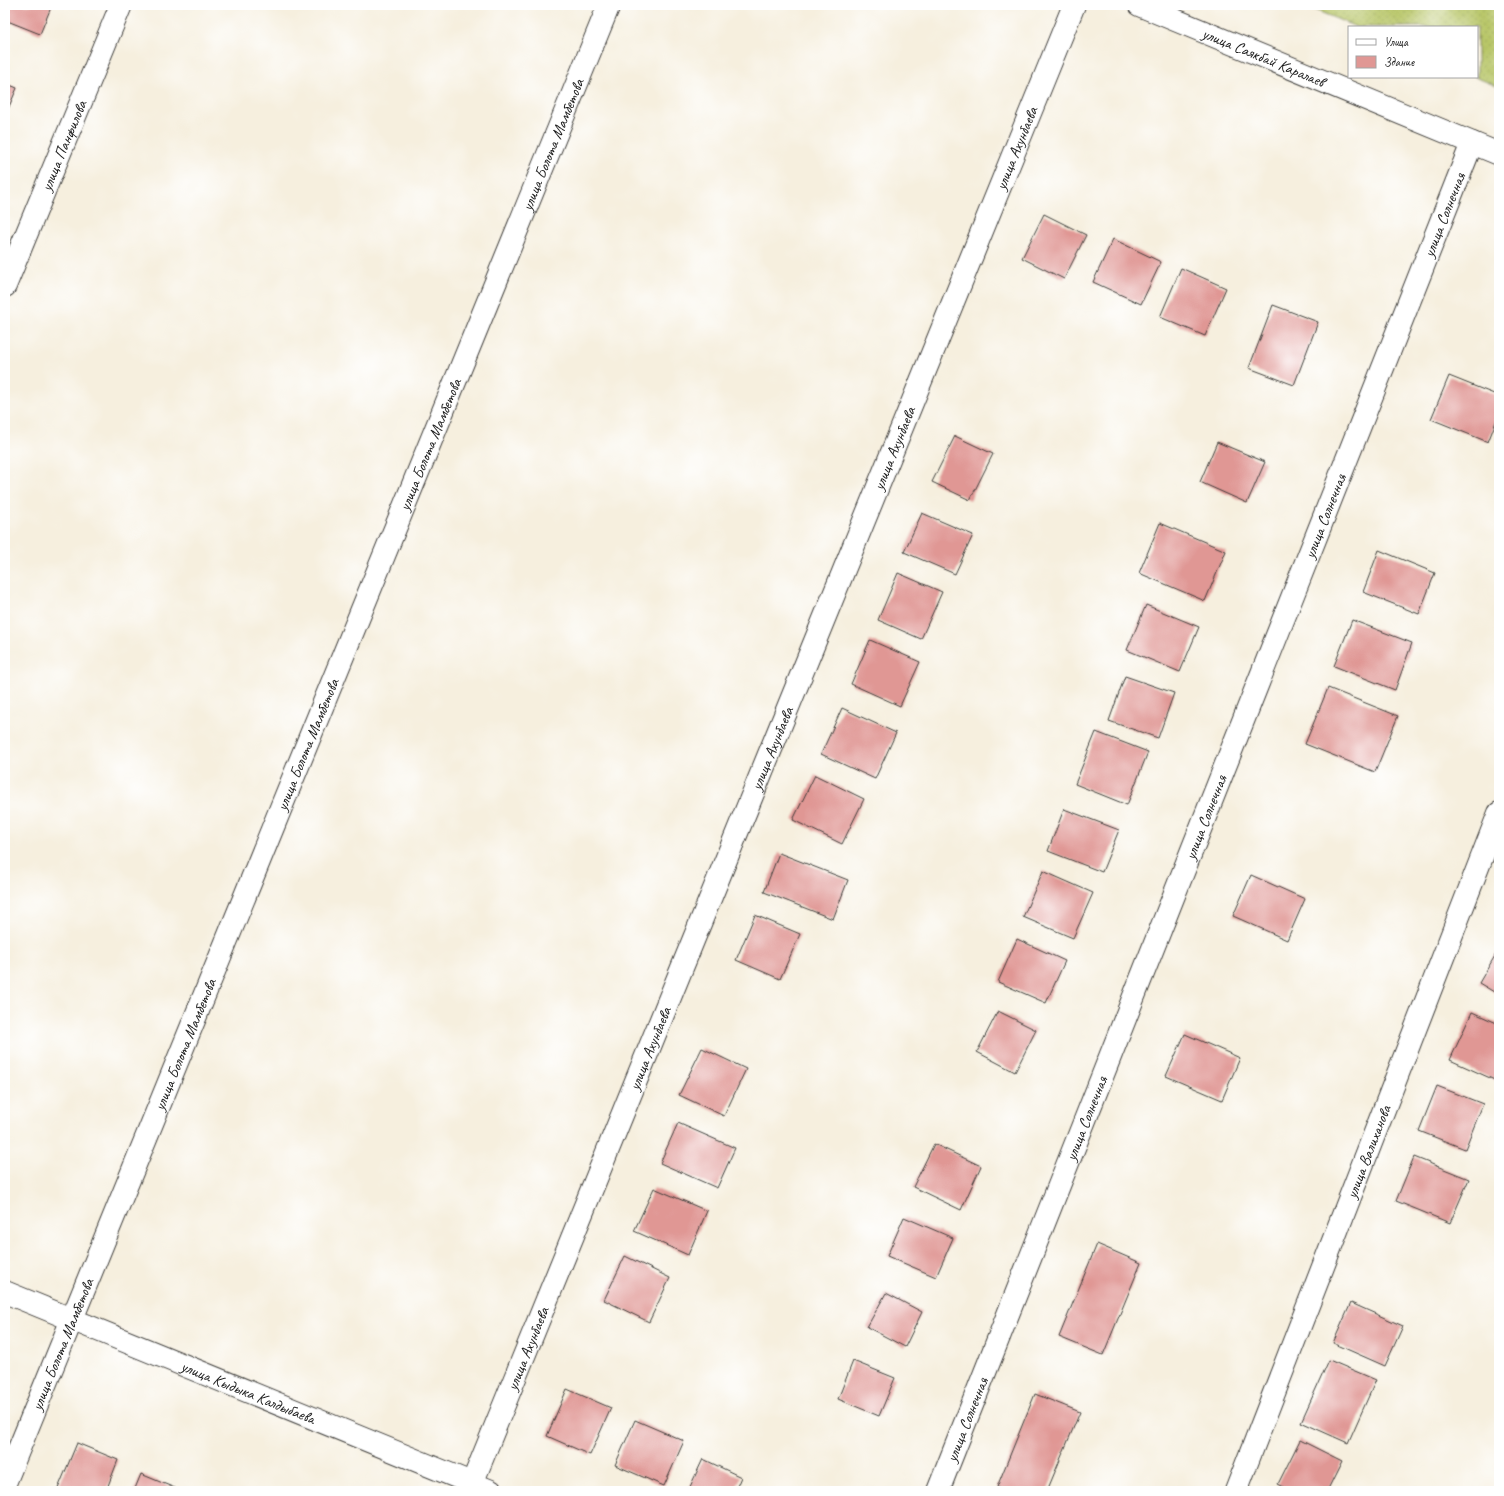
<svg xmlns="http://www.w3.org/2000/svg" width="1504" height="1496" font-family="Caveat,sans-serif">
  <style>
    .grass { fill: url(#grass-dots); stroke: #6a7142 }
    .building { fill: #e09794 }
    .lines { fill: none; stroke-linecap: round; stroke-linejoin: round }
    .minor-casing { stroke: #3d3c39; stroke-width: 24 }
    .minor { stroke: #fff; stroke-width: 22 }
    .labels { text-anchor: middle; stroke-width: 3; stroke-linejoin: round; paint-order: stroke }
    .street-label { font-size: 16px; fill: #1c1c1c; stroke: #fff }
  </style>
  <defs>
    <pattern id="grass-dots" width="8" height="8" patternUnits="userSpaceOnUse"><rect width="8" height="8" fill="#b8c668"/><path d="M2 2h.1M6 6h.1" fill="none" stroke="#9eaa5a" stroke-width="1.8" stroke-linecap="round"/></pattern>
  </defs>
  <rect width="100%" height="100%" fill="#fff"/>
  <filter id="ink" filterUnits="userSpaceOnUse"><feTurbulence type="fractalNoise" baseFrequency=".025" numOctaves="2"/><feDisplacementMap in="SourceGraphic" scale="8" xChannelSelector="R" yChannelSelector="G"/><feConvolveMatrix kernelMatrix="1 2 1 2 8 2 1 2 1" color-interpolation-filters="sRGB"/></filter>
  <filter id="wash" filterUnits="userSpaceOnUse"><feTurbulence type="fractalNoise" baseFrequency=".012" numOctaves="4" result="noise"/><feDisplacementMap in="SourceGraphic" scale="16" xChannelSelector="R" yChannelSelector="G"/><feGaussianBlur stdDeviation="0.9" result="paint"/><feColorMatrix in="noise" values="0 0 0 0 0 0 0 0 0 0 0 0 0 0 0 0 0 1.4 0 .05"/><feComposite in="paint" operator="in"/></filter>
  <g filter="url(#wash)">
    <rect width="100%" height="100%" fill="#f6efde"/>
    <path class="grass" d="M1303,5h196v82l-24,-10h2v-50h-121z"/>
    <g id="blocks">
      <path class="building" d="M5,5h47l-12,29 -35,-14z
        M5,83l12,5 -12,28z
        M1044,214l42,21 -22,44 -42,-21z
        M1113,239l48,23 -20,42 -48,-22z
        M1181,268l45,20 -21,48 -45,-19z
        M1273,305l45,17 -24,63 -45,-17z
        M1449,376l50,20v18l-11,28 -57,-23z
        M955,436l38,18 -23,46 -38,-18z
        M1217,442l48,20 -18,41 -47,-21z
        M922,513l51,22 -18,39 -51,-22z
        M1160,523l66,28 -21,50 -66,-28z
        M1379,550l56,23 -16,41 -56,-22z
        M898,573l44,19 -21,47 -43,-19z
        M1146,605l53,22 -19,45 -53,-22z
        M1352,620l60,23 -17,47 -61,-24z
        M870,640l50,22 -20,44 -49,-22z
        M1125,676l49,17 -16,45 -49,-17z
        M1328,688l70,28 -23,56 -70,-28z
        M842,708l54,25 -21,46 -54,-25z
        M1096,732l52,20 -21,53 -52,-21z
        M815,775l49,24 -22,45 -49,-24z
        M1064,809l55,21 -17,42 -54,-21z
        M779,853l69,27 -15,39 -69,-27z
        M1043,871l50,22 -20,45 -50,-21z
        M1251,875l54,24 -18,41 -54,-24z
        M755,915l45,19 -20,45 -44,-19z
        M1017,939l48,22 -19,42 -48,-21z
        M1499,949v46l-20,-12z
        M998,1011l38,19 -21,42 -38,-20z
        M1472,1012l27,12v58l-49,-22z
        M1185,1034l55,24 -18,42 -56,-24z
        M702,1048l44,21 -22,47 -45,-21z
        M1437,1086l46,18 -18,45 -46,-18z
        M678,1123l57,25 -18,40 -57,-25z
        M934,1144l47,22 -20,44 -48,-23z
        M1414,1157l55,22 -19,44 -54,-22z
        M654,1188l53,23 -19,44 -54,-24z
        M904,1217l49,21 -17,39 -49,-21z
        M1097,1244l44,19 -38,92 -44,-18z
        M625,1256l45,22 -21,44 -45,-22z
        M886,1293l36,19 -17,35 -38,-20z
        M1351,1303l52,23 -18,40 -52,-23z
        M1329,1360l47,20 -28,63 -47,-21z
        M853,1361l42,17 -16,38 -41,-17z
        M567,1389l44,19 -21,47 -43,-19z
        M1035,1394l45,18 -33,79h-40l-10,-4z
        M635,1420l49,21 -20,45 -49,-21z
        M1300,1440l42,21 -15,30h-35l-14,-7z
        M77,1443l41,17 -12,31h-49z
        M703,1459l38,18 -6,14h-47z
        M141,1474l41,17h-48z"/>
    </g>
  </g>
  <g filter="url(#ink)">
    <use href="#blocks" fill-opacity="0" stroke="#3d3c39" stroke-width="1"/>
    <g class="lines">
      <defs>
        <g id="minor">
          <path id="s1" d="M1139,5l360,149"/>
          <path id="s2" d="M5,286l116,-281"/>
          <path id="s3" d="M5,1292l486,199"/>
          <path id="s4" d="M5,1483l604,-1478"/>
          <path id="s5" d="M469,1491l605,-1486"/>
          <path id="s6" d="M938,1491l534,-1348"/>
          <path id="s7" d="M1236,1491l263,-678"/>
        </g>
      </defs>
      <use href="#minor" class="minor-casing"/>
      <use href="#minor" class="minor"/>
    </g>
  </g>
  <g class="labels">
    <g class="street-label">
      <text dy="6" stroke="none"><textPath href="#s1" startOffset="135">улица Саякбай Каралаев</textPath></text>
      <text dy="6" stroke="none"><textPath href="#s4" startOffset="1446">улица Болота Мамбетова</textPath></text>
      <text dy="6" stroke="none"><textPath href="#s2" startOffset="152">улица Панфилова</textPath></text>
      <text dy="6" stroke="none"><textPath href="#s5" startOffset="1450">улица Ахунбаева</textPath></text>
      <text dy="6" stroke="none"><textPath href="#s6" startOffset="1373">улица Солнечная</textPath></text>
      <text dy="6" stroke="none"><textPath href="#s4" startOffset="1122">улица Болота Мамбетова</textPath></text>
      <text dy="6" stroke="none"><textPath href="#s5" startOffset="1126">улица Ахунбаева</textPath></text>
      <text dy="6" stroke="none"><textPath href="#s6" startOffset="1049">улица Солнечная</textPath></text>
      <text dy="6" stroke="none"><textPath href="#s4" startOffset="798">улица Болота Мамбетова</textPath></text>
      <text dy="6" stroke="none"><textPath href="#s5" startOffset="802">улица Ахунбаева</textPath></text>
      <text dy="6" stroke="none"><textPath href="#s6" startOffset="725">улица Солнечная</textPath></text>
      <text dy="6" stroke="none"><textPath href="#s4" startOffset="474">улица Болота Мамбетова</textPath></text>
      <text dy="6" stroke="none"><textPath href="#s5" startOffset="478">улица Ахунбаева</textPath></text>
      <text dy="6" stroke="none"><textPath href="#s6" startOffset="401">улица Солнечная</textPath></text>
      <text dy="6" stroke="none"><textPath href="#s7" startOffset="364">улица Валиханова</textPath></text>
      <text dy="6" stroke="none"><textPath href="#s4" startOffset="150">улица Болота Мамбетова</textPath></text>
      <text dy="6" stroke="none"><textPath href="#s5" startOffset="154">улица Ахунбаева</textPath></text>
      <text dy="6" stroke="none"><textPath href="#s3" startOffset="263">улица Кыдыка Калдыбаева</textPath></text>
      <text dy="6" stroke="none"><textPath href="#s6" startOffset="77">улица Солнечная</textPath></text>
    </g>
  </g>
  <rect width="1504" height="1496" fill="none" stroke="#fff" stroke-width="20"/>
  <rect x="1348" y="26" width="130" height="52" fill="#ffffff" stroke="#a4a4a4"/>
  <rect x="1356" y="39" width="20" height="6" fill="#ffffff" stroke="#a4a4a4"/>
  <text x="1384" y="46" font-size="12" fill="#1c1c1c">Улица</text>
  <rect x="1356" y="56" width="20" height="12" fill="#e09794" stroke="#a4a4a4"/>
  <text x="1384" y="66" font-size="12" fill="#1c1c1c">Здание</text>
</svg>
